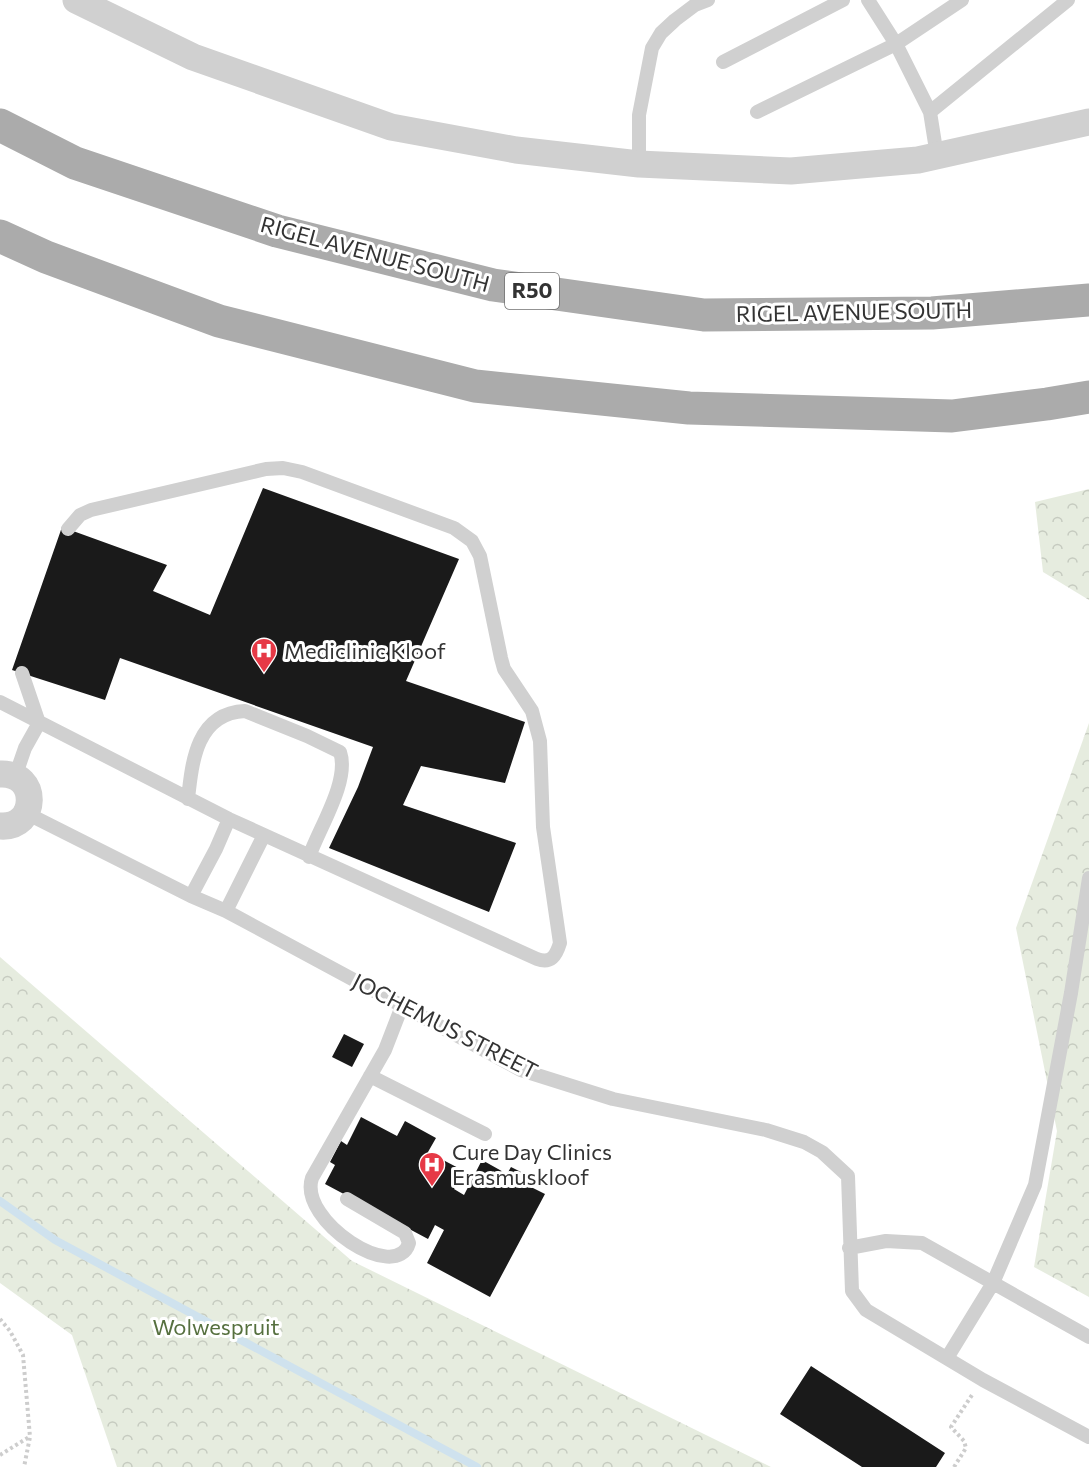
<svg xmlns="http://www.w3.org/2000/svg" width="1089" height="1467" font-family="Commissioner,sans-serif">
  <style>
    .forest { fill: url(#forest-crowns) }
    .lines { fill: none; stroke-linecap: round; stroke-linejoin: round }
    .stream { stroke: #cfe2ee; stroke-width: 8 }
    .building { fill: #1a1a1a }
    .path { stroke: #cdcdcd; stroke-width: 4; stroke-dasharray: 3 3; stroke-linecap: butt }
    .service { stroke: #d0d0d0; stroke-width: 14 }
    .minor { stroke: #d0d0d0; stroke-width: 27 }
    .primary { stroke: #ababab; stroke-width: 33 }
    .labels { text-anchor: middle; stroke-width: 6; stroke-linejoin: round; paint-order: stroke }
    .shield { fill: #fff; stroke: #707070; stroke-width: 1.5 }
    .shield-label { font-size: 21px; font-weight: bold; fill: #333 }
    .street-label { font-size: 22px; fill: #333; stroke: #fff }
    .poi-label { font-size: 22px; fill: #333; stroke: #fff; text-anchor: start }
    .park-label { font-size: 22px; fill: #56703f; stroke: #fff }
  </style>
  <defs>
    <pattern id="forest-crowns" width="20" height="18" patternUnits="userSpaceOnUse" patternTransform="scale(1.5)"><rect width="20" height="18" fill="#e6ecdf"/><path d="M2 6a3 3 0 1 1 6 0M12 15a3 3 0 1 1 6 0" fill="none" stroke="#c6cbc0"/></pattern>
  </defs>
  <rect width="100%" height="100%" fill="#fff"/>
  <path class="forest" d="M1089,489v111l-46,-28 -8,-70z
    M1089,723v574l-55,-30 23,-136 -41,-203z
    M0,957l352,304 419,206h-654l-45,-132 -72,-52z"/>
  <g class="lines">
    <path class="stream" d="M0,1201l55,39 422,227"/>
  </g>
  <path class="building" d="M263,488l196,71 -53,122 119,41 -20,61 -84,-17 -18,39 113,38 -27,69 -160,-64 29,-61 15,-40 -253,-89 -15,42 -93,-30 50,-143 105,38 -14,26 57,24z
    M344,1034l20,10 -12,23 -20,-10z
    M361,1117l36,19 8,-15 31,17 -8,14 36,19 -10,18 10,6 18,-35 25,14 4,-7 22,11 -4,8 16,8 -55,103 -63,-34 17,-33 -9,-5 -7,14 -103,-55 10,-19 -5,-3 11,-21 6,4z
    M811,1366l134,87 -9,14h-74l-82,-53z"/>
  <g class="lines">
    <path class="path" d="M0,1319l10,12 13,24 7,82 -6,30
      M0,1455l29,-18
      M954,1467l12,-19 -2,-7 -13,-14 21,-32"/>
    <path class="service" d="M868,0l28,44 34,68 7,44
      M723,62l120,-62
      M757,112l139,-68 66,-44
      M930,112l138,-112
      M639,164v-49l13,-67 9,-15 14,-13 20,-15 13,-5
      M0,702l229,117 308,140c14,5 19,-3 23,-16l-17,-116 -3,-86 -8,-30 -28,-42 -3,-11 -21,-102 -8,-15 -18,-13 -152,-56 -19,-4 -17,1 -175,41 -11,5 -12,14
      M15,777l10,-29 14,-25 -17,-50
      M188,799c4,-38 9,-86 57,-88l62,25 33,16c10,29 -21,76 -31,105
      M26,813l165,83 35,15 295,159 92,29 153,31 38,12 18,10 26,24 4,115 14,19 117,70 106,57
      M191,896l25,-47 13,-30
      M226,911l38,-76
      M370,1076l115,58
      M347,1199l58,34 4,10c-12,42 -111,-22 -97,-65l73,-128 17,-44
      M849,1248l37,-7 36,2 167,94
      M947,1358l46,-75 42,-98 36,-192 18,-115"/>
    <path class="minor" d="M76,0l117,57 198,70 125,23 123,14 152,7 127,-11 171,-38
      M0,774c40,-2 38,55 0,52"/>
    <path class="primary" d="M0,125l75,38 202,68 216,54 211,30 228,-2 157,-13
      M0,236l46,21 173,64 256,65 214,22 263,8 95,-12 42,-7"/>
  </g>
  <defs>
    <symbol id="hospital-pin" viewBox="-11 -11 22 30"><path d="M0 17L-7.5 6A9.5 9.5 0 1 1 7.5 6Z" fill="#e63946" stroke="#fff"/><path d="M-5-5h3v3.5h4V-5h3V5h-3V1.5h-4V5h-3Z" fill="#fff"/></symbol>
  </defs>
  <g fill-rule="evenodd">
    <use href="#hospital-pin" x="249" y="636" width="30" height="40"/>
    <use href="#hospital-pin" x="417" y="1150" width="30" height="40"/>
  </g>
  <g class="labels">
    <rect class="shield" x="505" y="273" width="54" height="36" rx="4.5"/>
    <g class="shield-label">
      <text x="532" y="298">R50</text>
    </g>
    <g class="street-label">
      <text transform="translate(375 254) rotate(15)" y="8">RIGEL AVENUE SOUTH</text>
      <text transform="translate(854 312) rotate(-1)" y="8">RIGEL AVENUE SOUTH</text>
      <text transform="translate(445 1026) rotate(27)" y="8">JOCHEMUS STREET</text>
    </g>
    <g class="poi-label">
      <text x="284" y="659">Mediclinic Kloof</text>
      <text x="452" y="1160">Cure Day Clinics<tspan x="452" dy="25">Erasmuskloof</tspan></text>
    </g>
    <g class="park-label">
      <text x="216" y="1335">Wolwespruit</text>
    </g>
  </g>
</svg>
